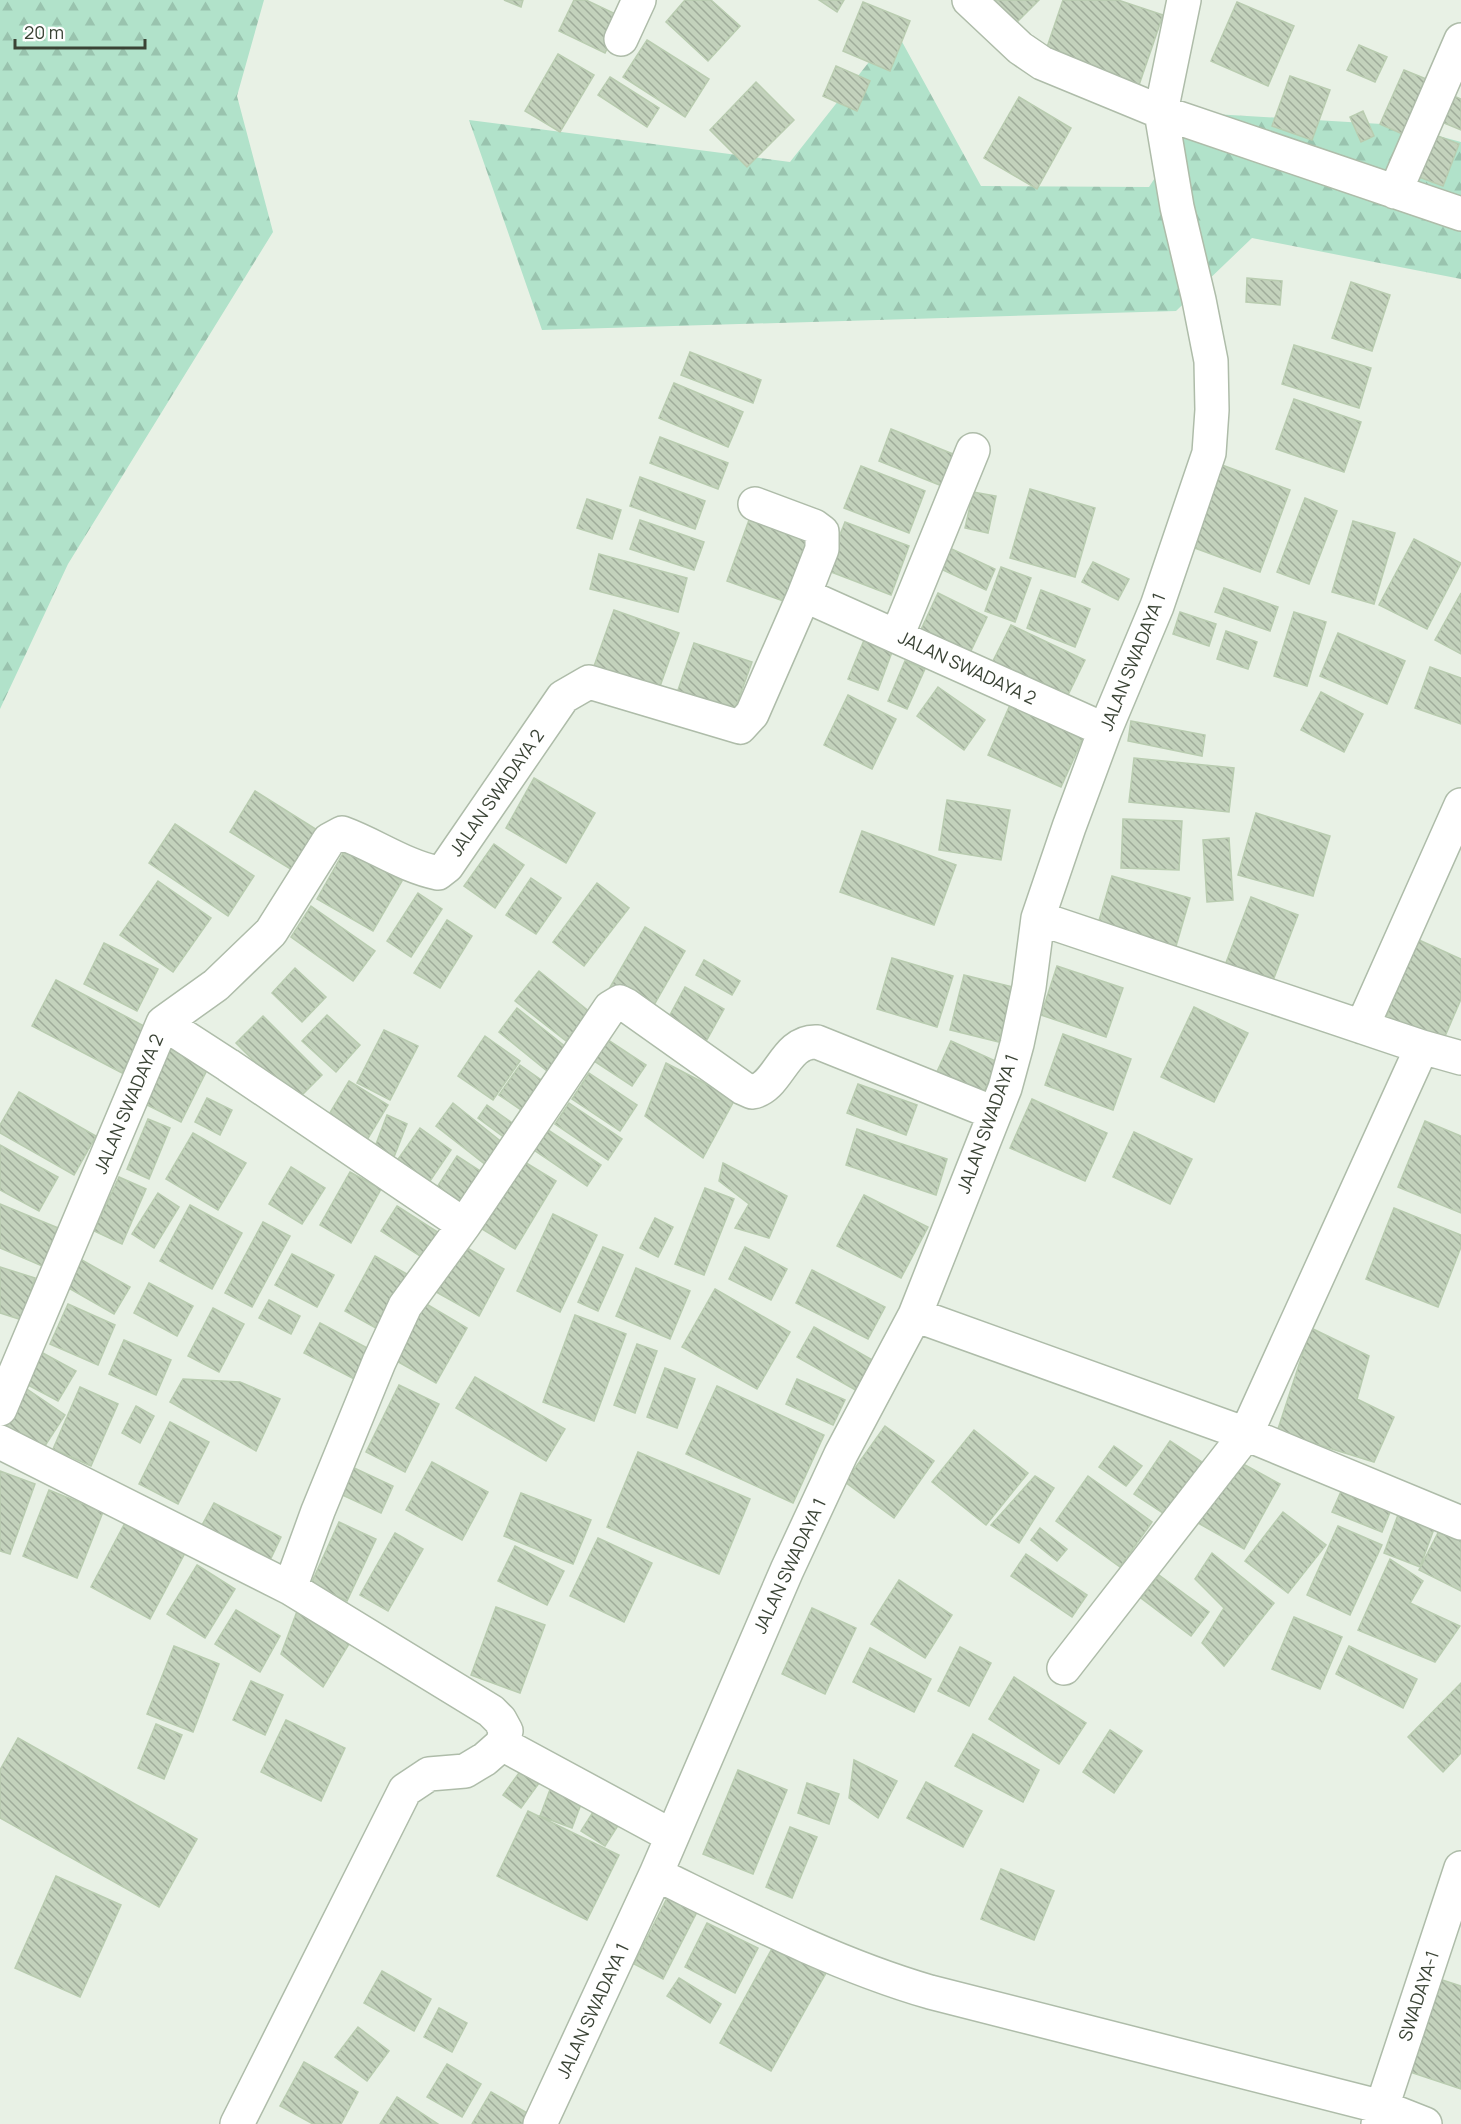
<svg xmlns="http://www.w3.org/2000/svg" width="1461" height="2124" font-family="Manrope,sans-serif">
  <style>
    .forest { fill: url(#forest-firs) }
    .building { fill: url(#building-back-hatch); stroke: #b9ccb0; stroke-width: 1.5 }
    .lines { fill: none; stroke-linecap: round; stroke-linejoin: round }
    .minor-casing { stroke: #aebca9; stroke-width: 36 }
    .minor { stroke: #fff; stroke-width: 33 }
    .labels { text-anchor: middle; stroke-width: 6; stroke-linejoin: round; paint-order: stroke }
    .street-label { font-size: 18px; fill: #3a4335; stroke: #fff }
  </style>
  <defs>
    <pattern id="forest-firs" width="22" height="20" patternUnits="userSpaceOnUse" patternTransform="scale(1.5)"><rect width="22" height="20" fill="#b1e2ca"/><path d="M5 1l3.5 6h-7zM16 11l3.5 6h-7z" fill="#99c3ae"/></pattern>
    <pattern id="building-back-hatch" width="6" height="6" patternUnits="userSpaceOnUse" patternTransform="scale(1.5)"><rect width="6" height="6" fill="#c3d2bc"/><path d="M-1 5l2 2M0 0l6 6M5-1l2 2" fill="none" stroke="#9fac9a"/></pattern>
  </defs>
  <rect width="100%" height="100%" fill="#e8f1e5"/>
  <path class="forest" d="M0,0h264l-27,96 36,136 -205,332 -68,145z
    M895,29l86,157 168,1 48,-74 201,12 63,17v137l-209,-41 -76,73 -634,19 -73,-210 321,42z"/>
  <path class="building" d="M504,0h19l-2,7z
    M574,0h12l36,17 -17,36 -46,-22z
    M685,0h26l29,26 -32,35 -42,-39z
    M819,0h25l-7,12z
    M979,0h60l-30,30z
    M1063,0h55l45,15 -25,73 -94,-32z
    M863,2l47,19 -20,50 -47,-20z
    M1237,2l57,24 -26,60 -57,-25z
    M647,40l62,39 -24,38 -62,-40z
    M1359,45l28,12 -12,25 -28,-12z
    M558,54l36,21 -34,57 -35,-21z
    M836,66l34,15 -13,30 -34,-15z
    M1404,70l27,11 -24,55 -27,-12z
    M1290,76l40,14 -18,50 -40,-14z
    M610,77l49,31 -12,19 -49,-32z
    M756,82l38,38 -47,47 -37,-37z
    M1449,94l12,5v31l-24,-10z
    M1019,97l52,31 -34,61 -53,-31z
    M1363,111l11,25 -13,6 -11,-25z
    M1427,132l32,12 -16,42 -32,-12z
    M1247,278l35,3 -2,24 -34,-3z
    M1351,282l39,13 -18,56 -40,-13z
    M1294,345l77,23 -12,40 -77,-24z
    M690,352l71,28 -8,23 -72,-28z
    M674,383l69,29 -15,35 -69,-29z
    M1294,399l67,23 -17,50 -68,-23z
    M891,429l67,27 -11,32 -68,-27z
    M660,437l68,26 -10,26 -68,-26z
    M1222,465l68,25 -30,82 -68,-25z
    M861,466l64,25 -16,42 -65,-25z
    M640,477l65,24 -10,28 -65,-23z
    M1030,489l65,19 -20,69 -65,-19z
    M973,492l23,4 -8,37 -23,-5z
    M1305,498l32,13 -28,73 -32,-12z
    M587,499l34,11 -9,29 -35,-11z
    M640,520l64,22 -10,28 -64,-21z
    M749,520l65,23 -22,61 -65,-23z
    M1353,521l42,12 -21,71 -42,-12z
    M845,522l64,24 -18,49 -65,-25z
    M1414,539l47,24 -34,66 -48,-24z
    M941,544l54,25 -9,21 -54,-25z
    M599,554l88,24 -9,34 -88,-23z
    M1093,562l36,17 -11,21 -36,-18z
    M1001,567l30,11 -16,44 -30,-11z
    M1224,588l54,19 -8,24 -55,-19z
    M1041,590l49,19 -15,38 -48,-19z
    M938,593l49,24 -19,40 -49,-23z
    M1461,593v61l-26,-14z
    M614,610l65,23 -21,59 -65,-23z
    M1180,612l36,12 -7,22 -36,-12z
    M1294,612l32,10 -19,64 -33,-10z
    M1011,625l74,35 -19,39 -74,-36z
    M1226,631l31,11 -9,27 -31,-10z
    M867,633l28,11 -17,46 -30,-11z
    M1338,633l67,28 -18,43 -67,-28z
    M694,643l58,19 -19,53 -57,-19z
    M905,661l20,8 -18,40 -19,-8z
    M1430,667l31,11v46l-46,-16z
    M938,687l47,33 -21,30 -47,-34z
    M1321,692l42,22 -19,38 -43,-22z
    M848,695l48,24 -24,50 -48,-24z
    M1010,705l73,33 -22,49 -73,-32z
    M1131,721l74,14 -3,21 -74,-15z
    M1134,758l100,10 -5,44 -100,-10z
    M534,778l61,35 -29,50 -60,-35z
    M255,791l67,42 -25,40 -67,-41z
    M947,800l63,10 -9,50 -62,-10z
    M1256,813l74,23 -17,60 -75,-21z
    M1123,819l59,2 -3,49 -58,-2z
    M175,824l79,52 -26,40 -79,-53z
    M862,831l94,34 -22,60 -94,-33z
    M1229,838l4,62 -26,2 -4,-62z
    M494,844l30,21 -29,43 -31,-22z
    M346,848l56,33 -29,50 -56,-32z
    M1112,876l78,22 -16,55 -78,-22z
    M531,878l30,20 -25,36 -30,-19z
    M158,881l53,37 -38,54 -53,-37z
    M597,883l32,25 -45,58 -31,-24z
    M418,893l24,16 -31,48 -24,-16z
    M1251,897l47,18 -29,76 -47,-18z
    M311,906l64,45 -22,30 -62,-44z
    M447,920l25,16 -32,52 -26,-15z
    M645,927l40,24 -35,61 -41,-23z
    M1419,940l42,19v40l-18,42 -57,-24z
    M104,943l54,26 -21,42 -53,-27z
    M892,958l61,18 -16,51 -60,-18z
    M704,960l36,21 -8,14 -36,-20z
    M1057,966l66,22 -17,49 -65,-22z
    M295,968l31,29 -24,25 -30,-29z
    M539,971l51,41 -24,29 -51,-40z
    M964,975l49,12 -14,55 -49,-12z
    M56,980l90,47 -24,46 -90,-47z
    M685,987l39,22 -20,36 -39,-21z
    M1194,1007l54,26 -34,69 -53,-25z
    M517,1008l49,39 -19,24 -48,-39z
    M327,1015l33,30 -24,27 -34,-31z
    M263,1016l59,59 -27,27 -59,-59z
    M384,1030l34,16 -28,54 -33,-17z
    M1063,1034l68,25 -18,51 -68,-25z
    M485,1036l35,25 -27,39 -35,-24z
    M608,1040l38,25 -14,21 -38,-25z
    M951,1041l47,21 -16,34 -47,-20z
    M165,1046l43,22 -27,54 -44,-22z
    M666,1063l69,36 -32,59 -58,-42z
    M520,1065l27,19 -20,30 -28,-19z
    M589,1073l48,32 -17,26 -48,-32z
    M349,1081l39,24 -27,45 -39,-24z
    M858,1084l59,21 -11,30 -59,-22z
    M19,1092l77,44 -22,39 -74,-42v-8z
    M207,1098l25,12 -12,25 -25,-13z
    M1032,1099l75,34 -22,48 -75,-33z
    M453,1103l55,44 -17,22 -55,-43z
    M569,1103l53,36 -14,21 -53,-36z
    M487,1105l31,22 -9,14 -31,-23z
    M387,1115l20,9 -17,43 -20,-7z
    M148,1119l22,9 -21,51 -22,-10z
    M1425,1121l36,15v77l-63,-26z
    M420,1128l31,22 -23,34 -32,-22z
    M545,1128l56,37 -14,21 -56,-38z
    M857,1129l90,30 -11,36 -90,-30z
    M1134,1132l58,27 -22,45 -57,-27z
    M193,1133l53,30 -28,47 -52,-31z
    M0,1145l58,32 -19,34 -39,-21z
    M457,1156l31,20 -25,40 -31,-21z
    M523,1161l33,20 -41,68 -33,-20z
    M723,1163l64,33 -18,42 -34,-10 14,-24 -30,-23z
    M291,1167l34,21 -23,36 -33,-20z
    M350,1172l31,17 -30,54 -31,-18z
    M119,1177l27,12 -24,55 -28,-13z
    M705,1188l29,11 -30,76 -29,-11z
    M158,1193l21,14 -25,41 -22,-14z
    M864,1195l64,32 -27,51 -64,-32z
    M0,1204l63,26 -16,38 -47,-20z
    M190,1205l52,28 -30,56 -52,-28z
    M397,1206l53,34 -16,25 -53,-34z
    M1394,1208l67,27v12l-23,60 -72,-28z
    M553,1214l44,21 -37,77 -43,-21z
    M655,1218l18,9 -15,30 -18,-9z
    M263,1222l27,14 -38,71 -27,-14z
    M462,1245l42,24 -25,47 -43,-24z
    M603,1247l20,8 -25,56 -20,-9z
    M745,1247l42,22 -16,31 -42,-21z
    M292,1254l42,21 -17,32 -42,-22z
    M375,1256l39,22 -31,54 -38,-21z
    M80,1259l50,28 -16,27 -49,-28z
    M0,1267l35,11 -13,42 -22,-7z
    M636,1268l54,23 -20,48 -54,-23z
    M812,1270l73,37 -17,32 -72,-36z
    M149,1283l44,23 -16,30 -43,-23z
    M715,1289l75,43 -33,57 -75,-42z
    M269,1300l31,16 -9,18 -32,-16z
    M423,1302l44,26 -31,55 -45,-25z
    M68,1304l47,21 -17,40 -48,-21z
    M213,1308l31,16 -25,48 -31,-16z
    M575,1315l51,19 -32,87 -51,-19z
    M320,1323l53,28 -15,30 -54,-28z
    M814,1327l69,39 -17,30 -69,-39z
    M1311,1328l58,28 -12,43 37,18 -20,45 -97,-30z
    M124,1340l47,20 -15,35 -47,-21z
    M637,1344l20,7 -22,62 -21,-8z
    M41,1352l35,19 -18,30 -34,-18z
    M665,1368l30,11 -18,49 -30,-11z
    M475,1377l90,52 -19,32 -90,-53z
    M183,1379l57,3 40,17 -24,52 -86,-49z
    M797,1379l48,21 -12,25 -47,-21z
    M399,1385l40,19 -34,68 -39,-20z
    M717,1386l107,49 -31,68 -107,-49z
    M24,1387l41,28 -24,37 -41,-28z
    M80,1387l38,17 -27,62 -38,-17z
    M136,1406l18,10 -14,27 -18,-10z
    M170,1422l39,20 -31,62 -39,-20z
    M885,1426l49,35 -40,57 -49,-36z
    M974,1430l54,43 -42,52 -54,-43z
    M1170,1441l41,27 -36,53 -41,-27z
    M1114,1446l28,20 -16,20 -27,-19z
    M638,1452l112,47 -31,75 -112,-47z
    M1234,1459l46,25 -36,65 -46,-26z
    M432,1462l56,30 -26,48 -56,-30z
    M352,1467l41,19 -12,27 -41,-19z
    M0,1471l35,13 -25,70 -10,-3z
    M1035,1476l19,12 -35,55 -28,-18z
    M1088,1476l64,46 -32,45 -64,-46z
    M1346,1480l49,20 -13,32 -50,-20z
    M49,1490l54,22 -26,66 -54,-22z
    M521,1493l70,27 -18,44 -69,-28z
    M214,1503l67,34 -17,36 -69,-35z
    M1402,1504l36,14 -18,49 -36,-14z
    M1283,1512l43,33 -38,48 -43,-32z
    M126,1521l59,32 -35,66 -59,-32z
    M339,1522l37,17 -29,62 -36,-17z
    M1442,1525l19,9v57l-42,-21z
    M1338,1526l44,19 -32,70 -43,-20z
    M1040,1528l27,21 -10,12 -26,-21z
    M395,1533l28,16 -35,62 -28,-16z
    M598,1538l54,25 -28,59 -54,-26z
    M515,1546l49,25 -17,34 -49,-24z
    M1212,1553l62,50 -50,63 -22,-23 22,-35 -29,-29z
    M1026,1554l61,41 -15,22 -61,-41z
    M1390,1559l33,22 -13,22 50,23 -25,36 -77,-32z
    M197,1565l38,24 -30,49 -38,-24z
    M1159,1575l50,37 -18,24 -50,-38z
    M899,1580l53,35 -27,43 -54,-34z
    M299,1606l53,33 -29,48 -42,-33z
    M496,1607l49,18 -25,68 -49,-18z
    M812,1608l44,20 -31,66 -43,-20z
    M236,1610l44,26 -20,36 -45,-28z
    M1294,1617l48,20 -22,52 -48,-20z
    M174,1646l45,18 -26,68 -46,-18z
    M1349,1646l68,33 -14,29 -67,-34z
    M960,1647l31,16 -22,43 -31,-15z
    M870,1648l61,31 -17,33 -61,-30z
    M1014,1677l72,46 -27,41 -70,-45z
    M251,1681l32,14 -18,40 -32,-15z
    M1461,1683v70l-18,19 -35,-35z
    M286,1720l59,28 -24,53 -60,-29z
    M156,1724l26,11 -18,44 -26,-11z
    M1110,1730l32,21 -28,42 -31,-21z
    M973,1734l66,36 -16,32 -68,-36z
    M18,1738l179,101 -38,68 -159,-89v-48z
    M854,1760l43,21 -19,37 -29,-20z
    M524,1766l18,13 -21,29 -18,-13z
    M738,1770l49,20 -34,84 -50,-20z
    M554,1779l32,12 -14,37 -32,-12z
    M926,1782l56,29 -19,36 -56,-29z
    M807,1783l32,11 -10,30 -31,-11z
    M595,1809l24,15 -14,22 -24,-15z
    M528,1811l91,44 -32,65 -90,-44z
    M790,1827l27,10 -25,61 -26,-11z
    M1001,1869l53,22 -20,49 -53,-21z
    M56,1876l65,29 -41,92 -65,-29z
    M670,1892l29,16 -36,71 -29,-15z
    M707,1923l51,25 -23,45 -50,-26z
    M774,1945l52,28 -55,98 -51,-28z
    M382,1971l49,28 -17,32 -50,-28z
    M1430,1976l31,10v103l-60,-20z
    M679,1978l42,26 -11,19 -43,-27z
    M439,2008l28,15 -15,29 -28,-15z
    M358,2027l31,24 -22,30 -32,-24z
    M304,2062l54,30 -17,32h-28l-33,-18z
    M447,2064l34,20 -19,33 -35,-20z
    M491,2092l45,26 -3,6h-61z
    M397,2097l41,27h-58z"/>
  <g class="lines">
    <defs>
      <path id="minor" d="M969,0l51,48 22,15 119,49 300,102
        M621,39l18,-39
        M1395,192l66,-152
        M755,504l59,22 8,6v17l-18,46
        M897,636l76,-186
        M1038,918l384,129 39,11
        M163,1023l65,42 236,160 146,-217 10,-6 6,3 117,83 9,4c27,-4 32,-52 65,-50l177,71
        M1362,1027l99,-222
        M915,1315l331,119 215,89
        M0,1409l163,-386 53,-38 55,-53 58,-92 13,-7c33,12 62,33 96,40l9,-7 116,-169 26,-15 151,45 12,-13 52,-119 301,135
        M0,1442l290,146 201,123 9,9 6,11 -4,13 -17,15 -20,12 -36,3 -24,16 -168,334
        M290,1588l28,-77 61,-149 26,-56 59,-81
        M1064,1668l182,-234 176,-387
        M502,1744l170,92
        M656,1874c90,44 178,90 274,118l452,115 43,17
        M540,2124l116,-250 131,-304 54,-116 74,-139 90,-227 12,-44 12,-57 9,-69 31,-91 36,-97 52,-124 52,-153 3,-43 -1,-49 -12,-61 -22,-93 -16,-95 23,-112
        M1378,2124l4,-17 79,-239"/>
    </defs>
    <use href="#minor" class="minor-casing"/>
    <use href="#minor" class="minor"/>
  </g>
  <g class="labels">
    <g class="street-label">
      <text transform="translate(1133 662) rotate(-68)" y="6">JALAN SWADAYA 1</text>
      <text transform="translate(967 668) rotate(25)" y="6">JALAN SWADAYA 2</text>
      <text transform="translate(497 793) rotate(-55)" y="6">JALAN SWADAYA 2</text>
      <text transform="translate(129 1104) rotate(-67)" y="6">JALAN SWADAYA 2</text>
      <text transform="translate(988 1124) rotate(-70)" y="6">JALAN SWADAYA 1</text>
      <text transform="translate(790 1566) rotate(-65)" y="6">JALAN SWADAYA 1</text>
      <text transform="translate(1419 1996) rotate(-72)" y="6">SWADAYA-1</text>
      <text transform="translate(593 2011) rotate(-65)" y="6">JALAN SWADAYA 1</text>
    </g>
  </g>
  <path d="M15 39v9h130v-9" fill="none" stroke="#3a4335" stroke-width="3"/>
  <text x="24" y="39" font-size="18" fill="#3a4335" stroke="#ffffff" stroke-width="4.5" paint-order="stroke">20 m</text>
</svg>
